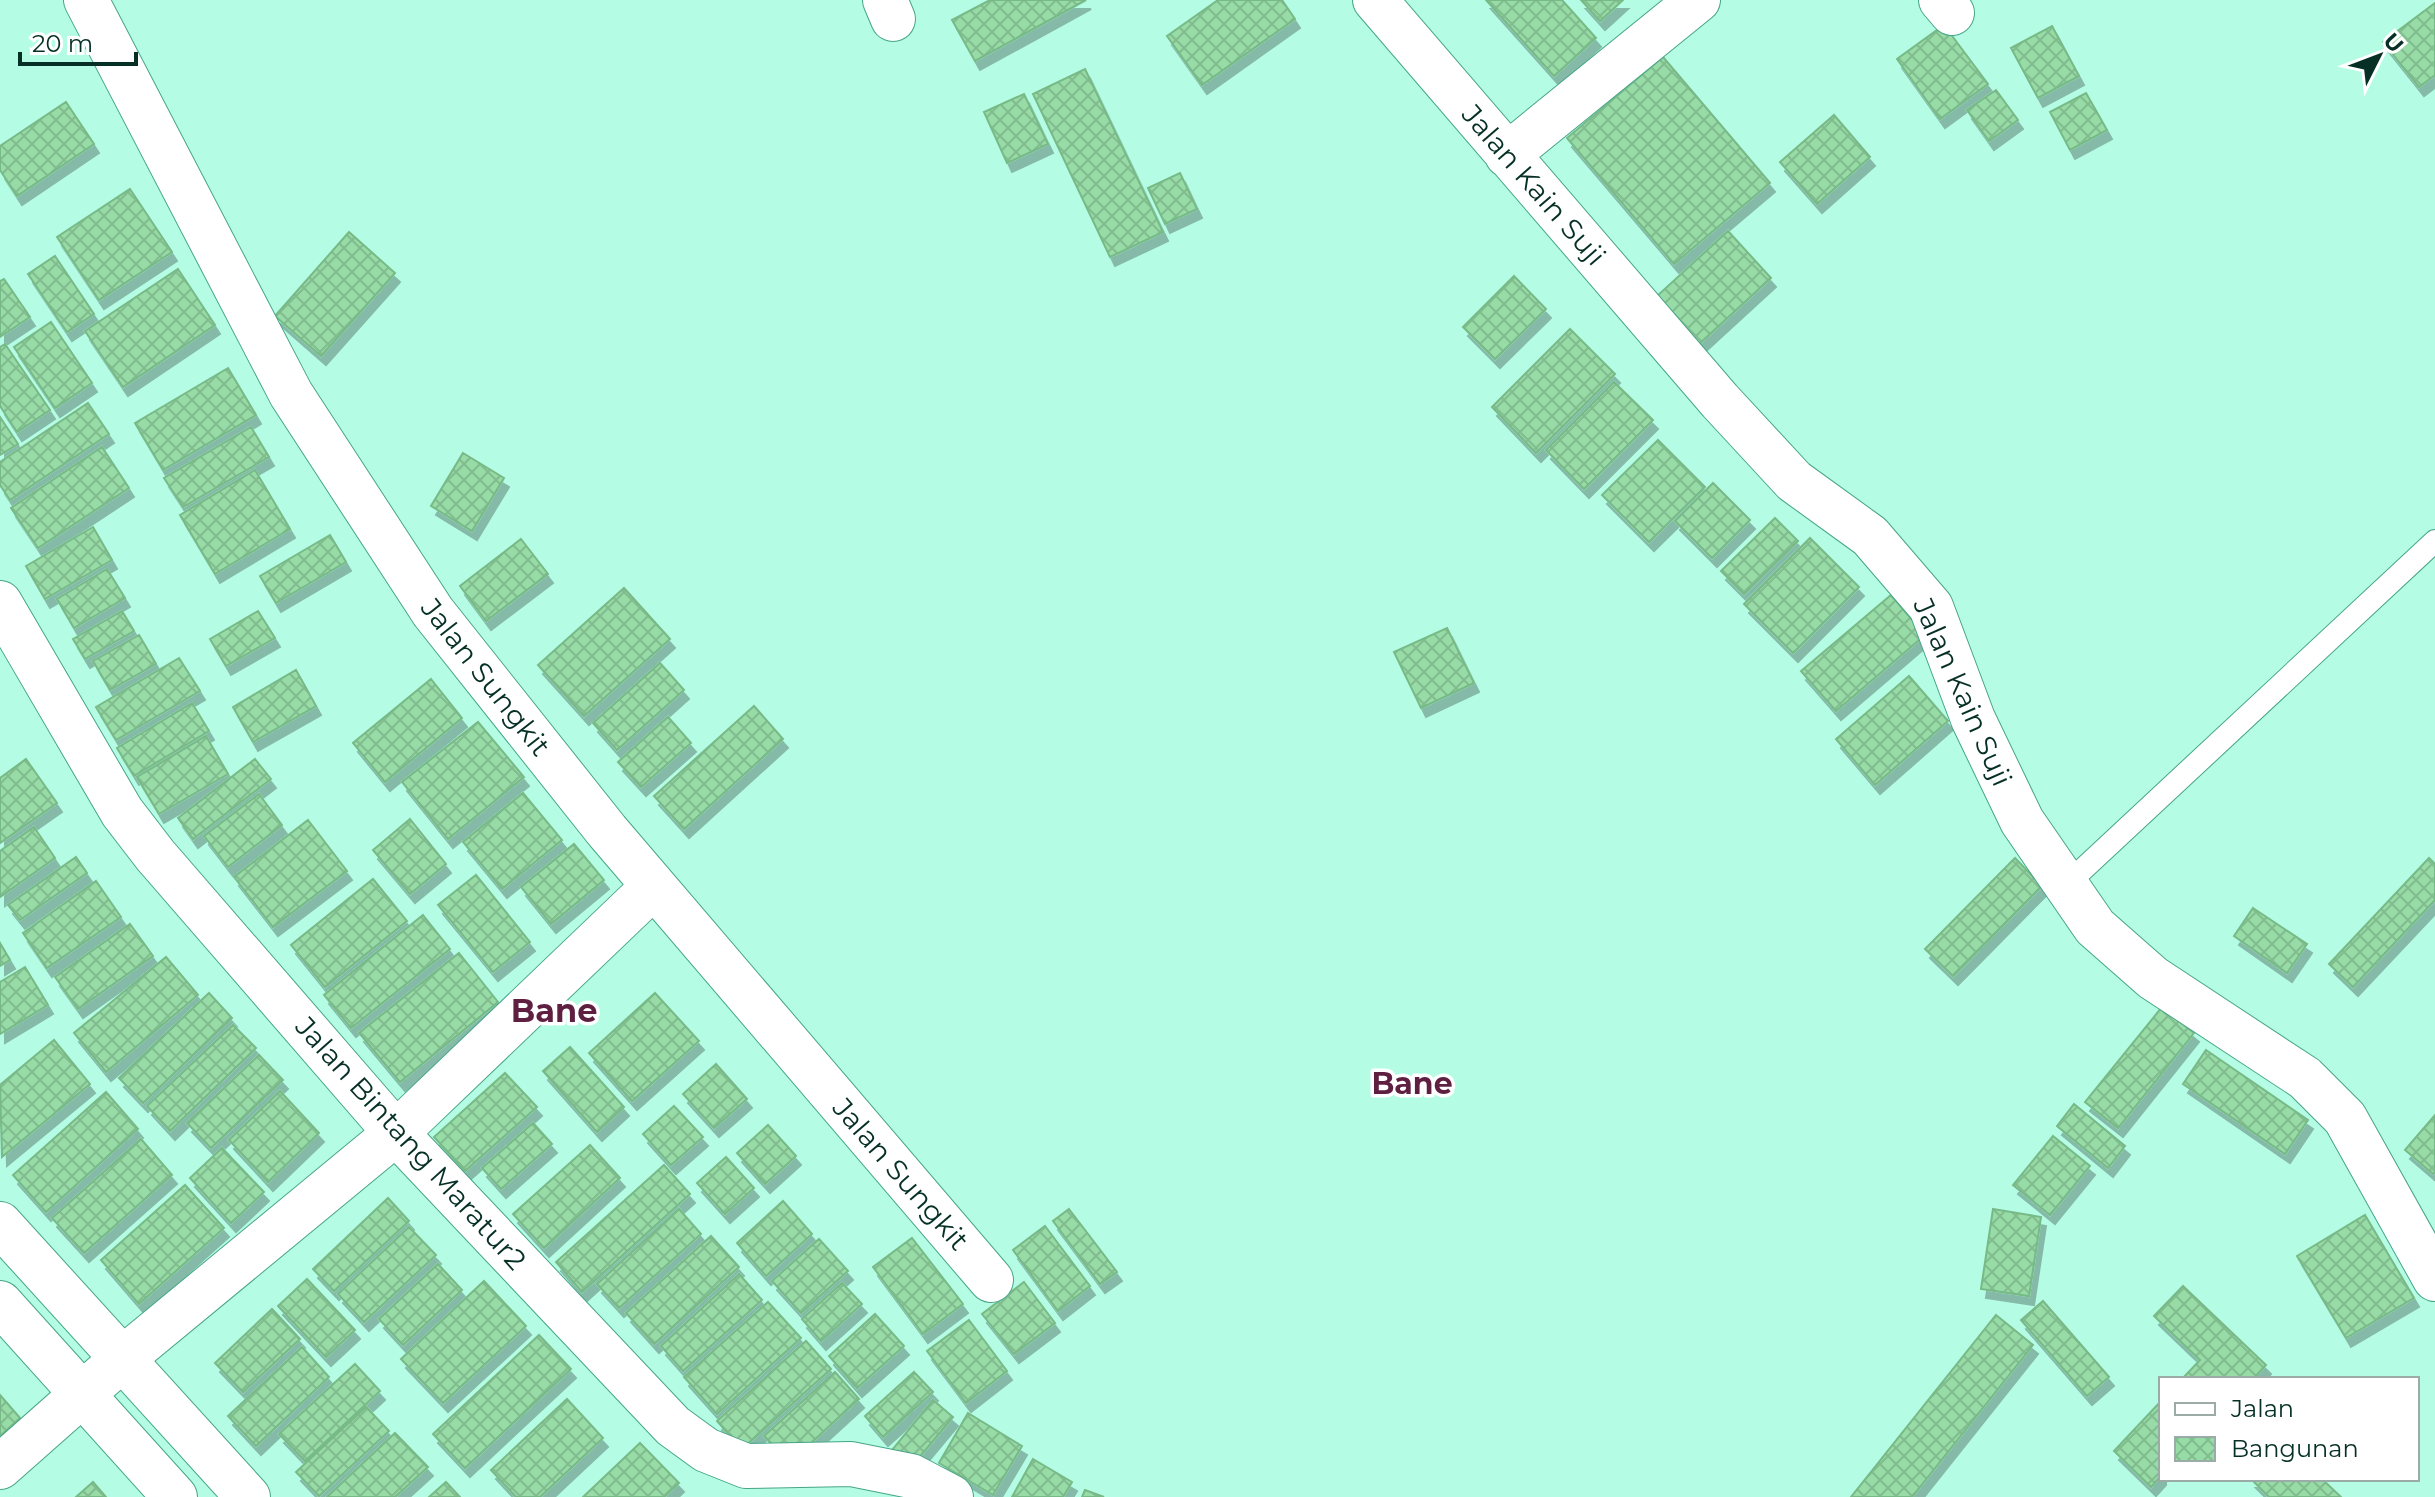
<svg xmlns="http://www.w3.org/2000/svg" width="2435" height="1497" font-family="Montserrat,sans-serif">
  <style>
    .building { fill: url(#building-cross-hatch); stroke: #77ba87; stroke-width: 2; filter: url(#shadow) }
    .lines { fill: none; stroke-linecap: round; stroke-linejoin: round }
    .lane-casing { stroke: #46a589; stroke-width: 24 }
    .street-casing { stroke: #46a589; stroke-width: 46 }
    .highway-casing { stroke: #46a589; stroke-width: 46 }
    .lane { stroke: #fff; stroke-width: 22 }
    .street { stroke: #fff; stroke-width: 44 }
    .highway { stroke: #fff; stroke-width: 44 }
    .labels { text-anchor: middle; stroke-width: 7; stroke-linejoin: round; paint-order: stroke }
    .street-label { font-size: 28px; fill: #063025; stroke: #fff }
    .neighbourhood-label { font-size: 30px; font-weight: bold; fill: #5e1f41; stroke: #fff }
    .quarter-label { font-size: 32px; font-weight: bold; fill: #5e1f41; stroke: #fff }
  </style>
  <defs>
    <pattern id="building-cross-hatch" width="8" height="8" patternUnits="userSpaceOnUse" patternTransform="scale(2)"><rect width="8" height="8" fill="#97dba6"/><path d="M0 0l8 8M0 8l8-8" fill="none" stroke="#81bc8f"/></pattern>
    <filter id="shadow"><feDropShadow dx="5" dy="9" stdDeviation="0" flood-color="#0004"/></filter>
  </defs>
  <rect width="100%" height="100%" fill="#b4fde4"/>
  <path class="building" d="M990,0h96l-111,61 -23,-41z
    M1218,0h64l13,19 -93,66 -35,-49z
    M1486,0h76l34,38 -42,38z
    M1581,0h42l-23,21z
    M2435,3v72l-16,12 -36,-45z
    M1944,25l44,59 -48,35 -43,-60z
    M2052,26l27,50 -41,22 -27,-50z
    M1663,57l107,126 -96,81 -107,-126z
    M1085,69l78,163 -53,25 -77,-163z
    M1996,90l22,30 -29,21 -22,-31z
    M2086,93l21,37 -37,20 -20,-38z
    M1024,94l24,50 -41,19 -23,-51z
    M66,102l28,42 -77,52 -17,-26v-24z
    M1834,115l36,42 -53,47 -37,-42z
    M1180,173l17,36 -32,15 -17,-36z
    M130,189l42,63 -73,48 -42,-63z
    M1728,231l43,47 -72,66 -43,-47z
    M349,232l46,41 -74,83 -46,-40z
    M55,256l39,58 -27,18 -39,-58z
    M178,269l37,56 -92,62 -38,-56z
    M1514,276l32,33 -51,50 -32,-32z
    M4,279l26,38 -30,20v-56z
    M51,322l41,61 -37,25 -41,-61z
    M1570,329l45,45 -79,79 -44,-46z
    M5,344l45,66 -33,22 -17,-26v-59z
    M228,368l28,47 -93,55 -28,-47z
    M1614,382l39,38 -69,69 -38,-39z
    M88,403l21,31 -99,66 -10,-15v-23z
    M0,417l18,27 -18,11z
    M251,427l18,30 -86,50 -19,-29z
    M1658,440l47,47 -56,55 -47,-47z
    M102,447l27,41 -91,60 -27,-40z
    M463,453l41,25 -32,53 -41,-25z
    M255,470l35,59 -75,45 -35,-59z
    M1713,483l37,37 -38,38 -37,-37z
    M1775,518l23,23 -54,53 -23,-23z
    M93,527l19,33 -67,39 -19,-33z
    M330,535l16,27 -70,41 -16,-27z
    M1810,538l49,49 -66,66 -49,-49z
    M521,539l27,35 -62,47 -26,-35z
    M107,569l18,29 -51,30 -17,-29z
    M624,588l46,51 -86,77 -46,-51z
    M1891,595l34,40 -89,76 -35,-40z
    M122,611l12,20 -49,28 -12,-20z
    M258,611l17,27 -49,28 -16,-27z
    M1447,628l27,55 -53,25 -27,-56z
    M139,635l17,29 -46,26 -17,-29z
    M179,658l21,33 -84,49 -20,-33z
    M660,663l24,27 -67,60 -24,-27z
    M296,670l20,36 -63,36 -20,-35z
    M1909,676l39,45 -73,64 -39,-46z
    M431,679l31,39 -77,64 -32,-39z
    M192,703l17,28 -75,45 -17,-28z
    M754,706l29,33 -99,90 -30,-33z
    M668,717l23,26 -50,44 -23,-25z
    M478,722l46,55 -76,62 -46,-57z
    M206,736l22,38 -69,40 -22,-37z
    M26,759l31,44 -57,40v-65z
    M255,759l16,20 -78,60 -15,-21z
    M523,793l39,47 -60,49 -39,-47z
    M259,794l23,31 -54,42 -24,-31z
    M410,819l36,45 -36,30 -37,-44z
    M308,820l39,51 -74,56 -39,-50z
    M34,827l21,31 -55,39v-46z
    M574,844l30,36 -53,44 -30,-37z
    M76,857l11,16 -67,47 -12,-15z
    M2015,858l27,28 -89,90 -28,-27z
    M2429,858l6,6v36l-82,87 -24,-23z
    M476,875l54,67 -37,30 -55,-67z
    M373,879l34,42 -82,66 -34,-42z
    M96,881l25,36 -74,51 -24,-35z
    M2253,908l54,36 -20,29 -53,-37z
    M423,915l27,34 -99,79 -27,-33z
    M130,924l23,32 -75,53 -23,-32z
    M0,943l10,17 -10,6z
    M459,953l39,49 -98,80 -41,-49z
    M166,957l32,38 -92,77 -32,-39z
    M25,967l23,38 -48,29v-52z
    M209,993l23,25 -89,85 -24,-25z
    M655,993l44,48 -67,60 -43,-48z
    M2162,1007l32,26 -76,95 -33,-26z
    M233,1025l23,23 -86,83 -23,-25z
    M54,1040l36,44 -88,73 -2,-72z
    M570,1047l54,60 -27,25 -54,-61z
    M2206,1050l102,70 -23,34 -102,-70z
    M259,1055l24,25 -72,68 -24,-25z
    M716,1064l31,35 -33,29 -31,-34z
    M505,1073l32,34 -72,64 -31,-34z
    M280,1091l39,42 -51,49 -39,-42z
    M106,1092l32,37 -92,83 -33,-37z
    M2074,1104l51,42 -17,22 -51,-42z
    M674,1106l29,31 -32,28 -28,-31z
    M2435,1115v57l-2,2 -28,-24z
    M533,1123l19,21 -51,45 -19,-21z
    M768,1125l28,31 -31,28 -28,-31z
    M2053,1136l37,30 -40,49 -37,-30z
    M141,1139l31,36 -88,78 -32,-35z
    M590,1145l30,33 -76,70 -31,-34z
    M222,1148l42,44 -33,31 -41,-45z
    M726,1157l28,31 -29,26 -28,-31z
    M664,1165l26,29 -108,98 -26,-30z
    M185,1185l39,43 -85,76 -38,-44z
    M388,1198l21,23 -75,70 -21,-22z
    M783,1201l29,33 -46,42 -29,-33z
    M679,1209l22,25 -82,74 -22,-24z
    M1069,1209l48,63 -17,12 -47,-63z
    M1993,1209l48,8 -12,79 -48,-7z
    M2365,1215l49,83 -68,40 -49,-82z
    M1045,1226l45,60 -32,25 -45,-61z
    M409,1227l27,28 -72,67 -26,-28z
    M711,1236l28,31 -85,77 -28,-31z
    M912,1238l51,66 -40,30 -50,-67z
    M819,1239l29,32 -47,42 -29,-32z
    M438,1264l24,26 -59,55 -24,-26z
    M739,1274l23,26 -79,71 -22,-25z
    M307,1279l48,51 -29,27 -48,-51z
    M484,1281l42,45 -83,77 -42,-44z
    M1024,1282l31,41 -41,31 -32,-40z
    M842,1283l20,21 -41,37 -19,-22z
    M2183,1286l83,79 -13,14h-71l18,-19 -46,-44z
    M2043,1301l66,76 -22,19 -66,-76z
    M768,1302l33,36 -84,76 -33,-37z
    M272,1309l28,30 -57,53 -28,-29z
    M875,1314l29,32 -47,42 -28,-32z
    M1996,1315l37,30 -121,152h-61z
    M969,1320l38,51 -41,32 -39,-52z
    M539,1335l32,34 -106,99 -32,-34z
    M806,1341l25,28 -89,80 -25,-28z
    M302,1347l27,30 -73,69 -28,-30z
    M355,1364l25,27 -75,70 -26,-27z
    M835,1372l24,27 -70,64 -25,-27z
    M914,1372l19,20 -50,45 -18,-21z
    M0,1395l20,23 -20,18z
    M567,1399l36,39 -63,59h-24l-25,-27z
    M933,1400l20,17 -41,49 -20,-16z
    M2161,1401v75l-10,11 -37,-36z
    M366,1407l23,24 -70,65 -23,-24z
    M968,1413l54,33 -29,49 -54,-32z
    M395,1433l33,34 -33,30h-68z
    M640,1443l39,40 -15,14h-81z
    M1033,1459l39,23 -9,15h-51z
    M2251,1479h71l19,18h-72z
    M93,1482l13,15h-30z
    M446,1482l14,15h-31z
    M1085,1490l19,7h-22z"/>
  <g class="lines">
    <defs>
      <path id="lane" d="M2066,885l369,-344"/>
      <path id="street" d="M86,0l205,394 142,218 174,219 384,449
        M885,0l8,19
        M1375,0l345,401 74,80 76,55 61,71 42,112 49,102 73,106 58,51 152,100 40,40 90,161
        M1941,0l11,13
        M1507,155l191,-155
        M0,603l122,209 33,43 241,278 277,293 33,24 40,16 105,-2 60,12 40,21
        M0,1467l121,-107 275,-227 258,-247"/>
      <path id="highway" d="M0,1224l248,273
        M0,1303l175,194"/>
    </defs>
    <use href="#lane" class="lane-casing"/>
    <use href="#street" class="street-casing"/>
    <use href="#highway" class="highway-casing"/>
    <use href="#lane" class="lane"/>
    <use href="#street" class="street"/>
    <use href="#highway" class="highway"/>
  </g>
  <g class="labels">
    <g class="street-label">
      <text transform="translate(1534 185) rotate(49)" y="10">Jalan Kain Suji</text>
      <text transform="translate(486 677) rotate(52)" y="10">Jalan Sungkit</text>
      <text transform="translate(1963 692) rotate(66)" y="10">Jalan Kain Suji</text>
      <text transform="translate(411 1143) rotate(48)" y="10">Jalan Bintang Maratur2</text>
      <text transform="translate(901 1174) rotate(49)" y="10">Jalan Sungkit</text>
    </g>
    <g class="neighbourhood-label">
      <text x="1412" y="1094">Bane</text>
    </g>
    <g class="quarter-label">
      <text x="554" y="1022">Bane</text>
    </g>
  </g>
  <rect x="2159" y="1377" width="260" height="104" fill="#ffffff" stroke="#9baca8" stroke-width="2"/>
  <rect x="2175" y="1403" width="40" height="12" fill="#ffffff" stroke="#9baca8" stroke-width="2"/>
  <text x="2231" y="1417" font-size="24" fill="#063025">Jalan</text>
  <rect x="2175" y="1437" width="40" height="24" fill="url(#building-cross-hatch)" stroke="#9baca8" stroke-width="2"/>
  <text x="2231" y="1457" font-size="24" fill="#063025">Bangunan</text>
  <g transform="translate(2379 56) rotate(48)" stroke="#ffffff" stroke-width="6" paint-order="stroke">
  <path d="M0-6L14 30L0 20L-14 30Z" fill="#063025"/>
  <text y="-12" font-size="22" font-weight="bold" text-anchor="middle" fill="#063025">U</text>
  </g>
  <path d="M20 52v12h116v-12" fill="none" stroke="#063025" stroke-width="4"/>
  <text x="32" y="52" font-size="24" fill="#063025" stroke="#ffffff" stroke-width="6" paint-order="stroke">20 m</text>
</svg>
